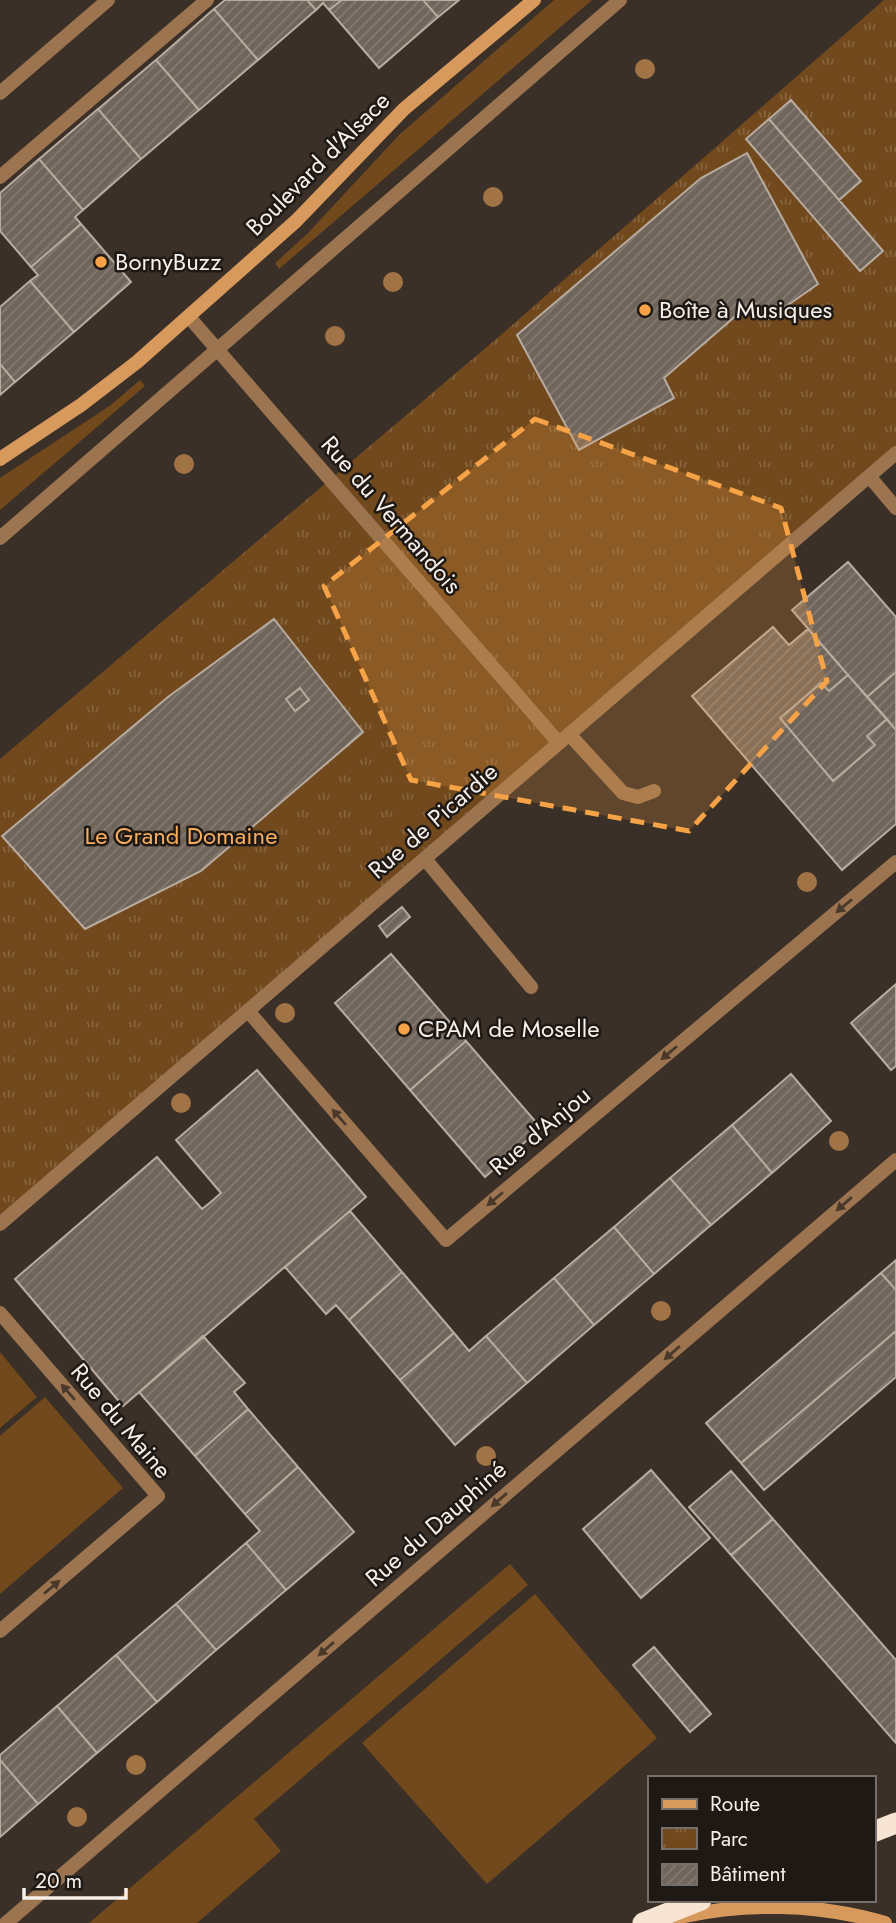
<svg xmlns="http://www.w3.org/2000/svg" width="896" height="1923" font-family="Jost,sans-serif">
  <style>
    .grass { fill: #71491d }
    .park { fill: url(#park-tufts) }
    .building { fill: url(#building-hatch); stroke: #b8aca1; stroke-width: 2 }
    .lines { fill: none; stroke-linecap: round; stroke-linejoin: round }
    .lane { stroke: #9c7550; stroke-width: 14 }
    .street { stroke: #9c7550; stroke-width: 14 }
    .secondary { stroke: #d89a5c; stroke-width: 14 }
    .highway { stroke: #f7e4d2; stroke-width: 21 }
    .tree { fill: #a27445 }
    .oneway { fill: #4a392a }
    .marked { fill: #f6a246; fill-opacity: 0.2; stroke: #f6a246; stroke-width: 5; stroke-dasharray: 14 9; stroke-linejoin: round }
    .poi-dot { fill: #f6a246; stroke: #1e1915; stroke-width: 2.5 }
    .labels { text-anchor: middle; stroke-width: 5; stroke-linejoin: round; paint-order: stroke }
    .street-label { font-size: 24px; fill: #f6efea; stroke: #1e1915 }
    .poi-label { font-size: 24px; fill: #f6efea; stroke: #1e1915; text-anchor: start }
    .park-label { font-size: 24px; fill: #f8ac5e; stroke: #1e1915 }
  </style>
  <defs>
    <pattern id="park-tufts" width="24" height="20" patternUnits="userSpaceOnUse" patternTransform="scale(1.75)"><rect width="24" height="20" fill="#71491d"/><path d="M3 7l-1-3M5 7V3M7 7l1-3M15 17l-1-3M17 17v-4M19 17l1-3" fill="none" stroke="#86643e"/></pattern>
    <pattern id="building-hatch" width="6" height="6" patternUnits="userSpaceOnUse" patternTransform="scale(1.75)"><rect width="6" height="6" fill="#70655b"/><path d="M-1 1l2-2M0 6l6-6M5 7l2-2" fill="none" stroke="#857b73"/></pattern>
  </defs>
  <rect width="100%" height="100%" fill="#3a3027"/>
  <path class="grass" d="M554,0h38l-313,269 -4,-6 32,-29 92,-99z
    M140,380l5,6 -145,124v-32l111,-73z
    M0,1352l37,45 -37,31z
    M45,1397l78,91 -123,106v-158z
    M510,1564l18,21 -274,234 27,32 -84,72h-108z
    M535,1594l122,144 -170,146 -125,-141z"/>
  <path class="park" d="M884,0h12v453l-896,771v-465l495,-419z"/>
  <path class="building" d="M225,0h82l9,10 -58,50 -44,-51z
    M307,0h35l-13,10 -6,-7 -7,7z
    M342,0h81l15,17 -59,51 -50,-58z
    M423,0h36l-21,17z
    M214,9l44,51 -59,50 -43,-50z
    M156,60l43,50 -58,49 -43,-50z
    M791,100l70,81 -22,19 -70,-81z
    M98,109l43,50 -58,51 -44,-51z
    M769,119l114,132 -23,20 -114,-132z
    M747,153l71,131 -50,35 -15,-18 -89,77 10,20 -95,52 -62,-115 184,-157z
    M39,159l44,51 -8,7 6,7 -50,43 -31,-36v-38z
    M81,224l50,58 -57,50 -44,-51 8,-6 -7,-8z
    M30,281l44,51 -59,50 -15,-18v-57z
    M0,364l15,18 -15,13z
    M848,562l48,55v55l-29,25 -75,-87z
    M274,619l89,113 -162,139 -116,58 -83,-93 166,-139z
    M773,627l16,18 19,-16 40,46 -19,16 -8,-8 -41,35 53,63 42,-36 -8,-9 20,-17 9,11v94l-54,46 -150,-174z
    M896,672v58l-29,-33z
    M848,675l39,44 -20,17 8,9 -42,36 -53,-63 41,-35 8,8z
    M300,688l9,12 -14,11 -9,-12z
    M402,907l8,10 -23,20 -8,-11z
    M391,954l75,87 -56,49 -75,-87z
    M896,984v82l-5,4 -40,-47z
    M466,1041l75,87 -56,49 -75,-87z
    M257,1070l109,127 -243,209 -108,-127 142,-122 45,52 10,-8 9,-8 -45,-53z
    M791,1074l40,47 -59,52 -40,-48z
    M732,1125l40,48 -61,52 -41,-47z
    M670,1178l41,47 -57,49 -40,-47z
    M350,1211l52,61 -53,48 -13,-15 -10,9 -41,-47z
    M614,1227l40,47 -60,51 -40,-47z
    M896,1260v30l-15,-17z
    M402,1272l52,61 -54,47 -51,-60z
    M881,1273l15,17v41l-155,132 -35,-40z
    M554,1278l40,47 -67,58 -41,-47z
    M896,1331v46l-132,113 -23,-27z
    M454,1333l15,18 17,-15 41,47 -72,62 -55,-65z
    M203,1336l42,47 -11,9 14,17 -53,47 -56,-64z
    M248,1409l50,58 -53,47 -50,-58z
    M298,1467l56,65 -68,58 -40,-47 14,-12 -15,-17z
    M651,1470l59,68 -69,60 -58,-69z
    M731,1471l42,48 -42,36 -42,-48z
    M773,1519l123,141v83l-165,-188z
    M246,1543l40,47 -70,60 -40,-46z
    M176,1604l40,46 -59,52 -41,-47z
    M654,1647l57,67 -21,18 -57,-67z
    M116,1655l41,47 -60,51 -40,-47z
    M57,1706l40,47 -59,51 -38,-44v-5z
    M0,1760l38,44 -38,33z"/>
  <g class="lines">
    <path class="lane" d="M0,177l207,-177
      M0,538l620,-538
      M569,734l54,59 15,4 16,-6
      M425,859l106,128"/>
    <path class="street" d="M0,93l108,-93
      M189,317l370,426
      M869,476l27,32
      M248,1011l198,229 450,-378
      M0,1224l896,-771
      M0,1313l158,183 -158,135
      M6,1923l890,-763"/>
    <path class="secondary" d="M0,459l81,-54 56,-43 159,-141 108,-112 130,-109
      M675,1918c69,-16 142,-15 210,5"/>
    <path class="highway" d="M873,1832l23,-9
      M643,1923l58,-23"/>
  </g>
  <g class="tree">
    <circle cx="645" cy="69" r="10"/>
    <circle cx="493" cy="197" r="10"/>
    <circle cx="393" cy="282" r="10"/>
    <circle cx="335" cy="336" r="10"/>
    <circle cx="184" cy="464" r="10"/>
    <circle cx="807" cy="882" r="10"/>
    <circle cx="285" cy="1013" r="10"/>
    <circle cx="181" cy="1103" r="10"/>
    <circle cx="839" cy="1141" r="10"/>
    <circle cx="661" cy="1311" r="10"/>
    <circle cx="486" cy="1456" r="10"/>
    <circle cx="136" cy="1765" r="10"/>
    <circle cx="77" cy="1817" r="10"/>
  </g>
  <defs><path id="oneway-solid" d="M-6-.8H1V-3.2L6.5 0L1 3.2V.8H-6Z" transform="scale(1.75)"/></defs>
  <g class="oneway">
    <use href="#oneway-solid" transform="translate(844 906) rotate(140)"/>
    <use href="#oneway-solid" transform="translate(669 1053) rotate(140)"/>
    <use href="#oneway-solid" transform="translate(339 1117) rotate(-131)"/>
    <use href="#oneway-solid" transform="translate(495 1199) rotate(140)"/>
    <use href="#oneway-solid" transform="translate(844 1204) rotate(139)"/>
    <use href="#oneway-solid" transform="translate(672 1353) rotate(139)"/>
    <use href="#oneway-solid" transform="translate(68 1392) rotate(-131)"/>
    <use href="#oneway-solid" transform="translate(499 1500) rotate(139)"/>
    <use href="#oneway-solid" transform="translate(52 1587) rotate(-40)"/>
    <use href="#oneway-solid" transform="translate(326 1649) rotate(139)"/>
  </g>
  <path class="marked" d="M535,419l246,89 46,173 -138,150 -278,-51 -87,-194z"/>
  <g class="poi-dot">
    <circle cx="101" cy="262" r="7"/>
    <circle cx="645" cy="310" r="7"/>
    <circle cx="404" cy="1029" r="7"/>
  </g>
  <g class="labels">
    <g class="street-label">
      <text transform="translate(318 164) rotate(-45)" y="8">Boulevard d'Alsace</text>
      <text transform="translate(391 515) rotate(49)" y="8">Rue du Vermandois</text>
      <text transform="translate(433 821) rotate(-41)" y="8">Rue de Picardie</text>
      <text transform="translate(540 1131) rotate(-40)" y="8">Rue d'Anjou</text>
      <text transform="translate(121 1421) rotate(50)" y="8">Rue du Maine</text>
      <text transform="translate(436 1524) rotate(-41)" y="8">Rue du Dauphiné</text>
    </g>
    <g class="poi-label">
      <text x="115" y="270">BornyBuzz</text>
      <text x="659" y="318">Boîte à Musiques</text>
      <text x="418" y="1037">CPAM de Moselle</text>
    </g>
    <g class="park-label">
      <text x="181" y="844">Le Grand Domaine</text>
    </g>
  </g>
  <rect x="648" y="1776" width="228" height="126" fill="#1e1915" stroke="#746f6a" stroke-width="2"/>
  <rect x="662" y="1799" width="35" height="10" fill="#d89a5c" stroke="#746f6a" stroke-width="2"/>
  <text x="710" y="1811" font-size="21" fill="#f6efea">Route</text>
  <rect x="662" y="1828" width="35" height="21" fill="url(#park-tufts)" stroke="#746f6a" stroke-width="2"/>
  <text x="710" y="1846" font-size="21" fill="#f6efea">Parc</text>
  <rect x="662" y="1864" width="35" height="21" fill="url(#building-hatch)" stroke="#746f6a" stroke-width="2"/>
  <text x="710" y="1881" font-size="21" fill="#f6efea">Bâtiment</text>
  <path d="M24 1888v10h102v-10" fill="none" stroke="#f6efea" stroke-width="3.5"/>
  <text x="35" y="1888" font-size="21" fill="#f6efea" stroke="#1e1915" stroke-width="5" paint-order="stroke">20 m</text>
</svg>
